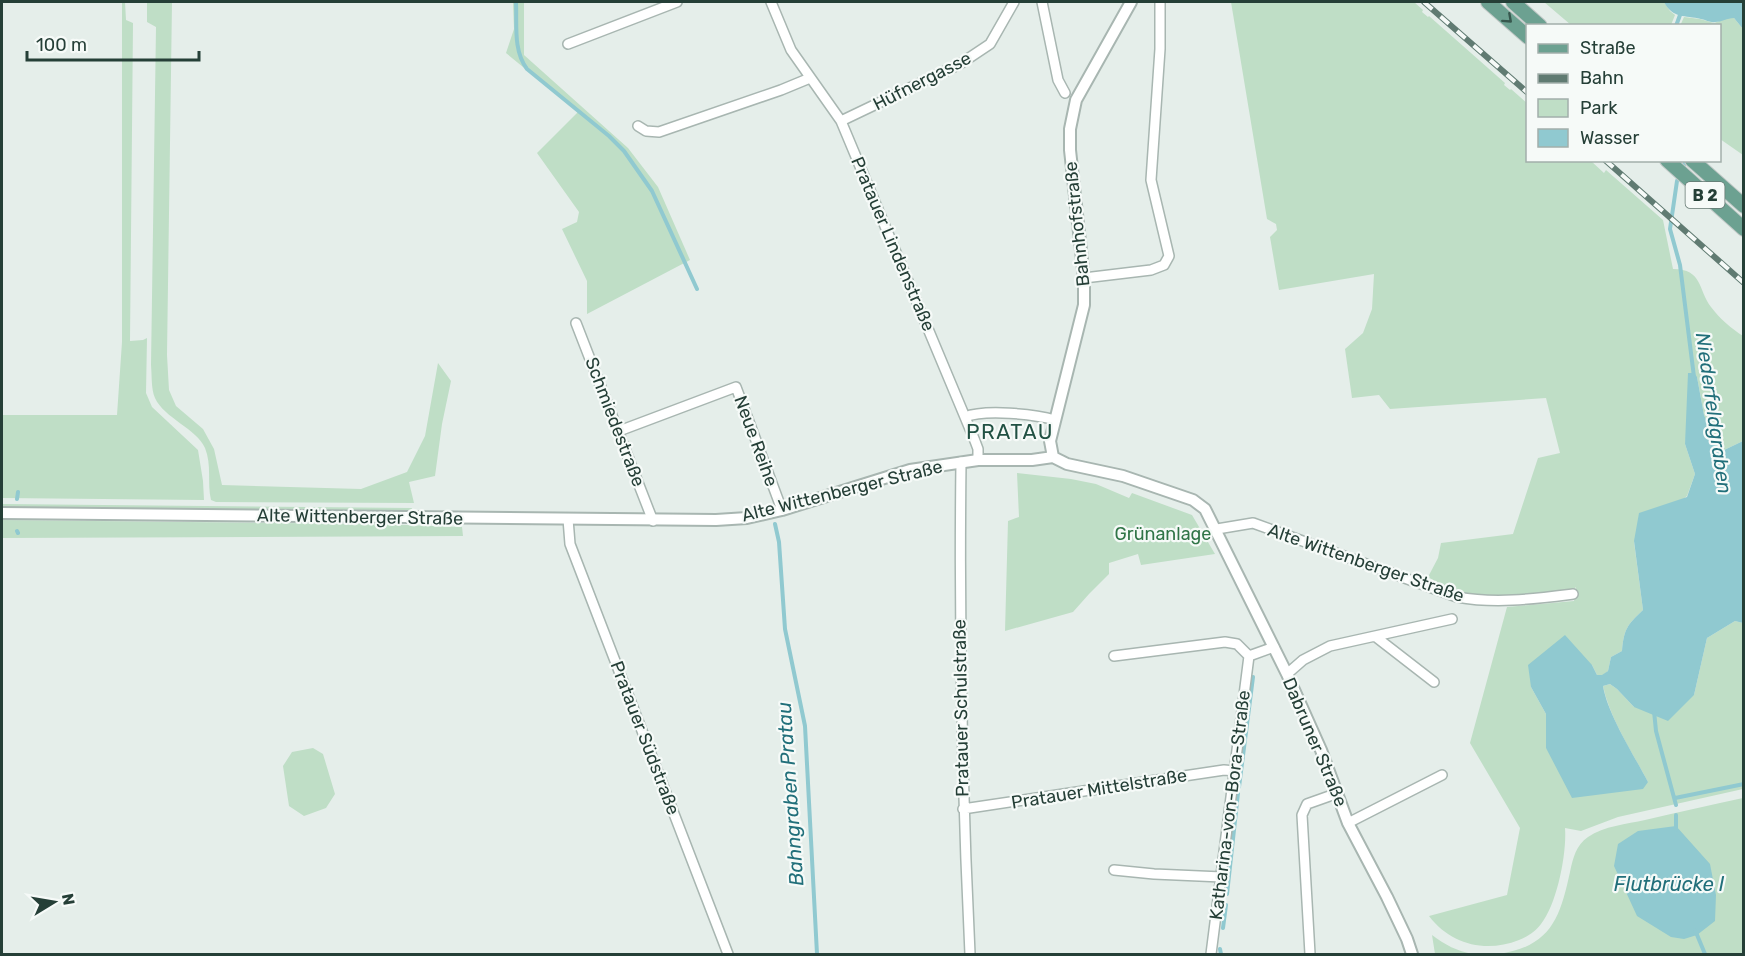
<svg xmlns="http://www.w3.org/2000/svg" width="1745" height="956" font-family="Rubik,sans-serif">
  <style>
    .green { fill: #bfdec6 }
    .water { fill: #90c9d0 }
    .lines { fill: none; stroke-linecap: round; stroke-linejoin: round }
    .stream { stroke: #90c9d0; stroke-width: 4 }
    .minor-casing { stroke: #a8b6b1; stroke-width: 12 }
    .tertiary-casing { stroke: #a8b6b1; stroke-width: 14 }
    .primary-casing { stroke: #c2c9c7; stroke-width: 16 }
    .minor { stroke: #fff; stroke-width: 9 }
    .tertiary { stroke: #fff; stroke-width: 10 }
    .primary { stroke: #6ca191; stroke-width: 14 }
    .rail-casing { stroke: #607b72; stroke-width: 6 }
    .rail { stroke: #f6faf8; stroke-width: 4; stroke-dasharray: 11; stroke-linecap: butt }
    .oneway { stroke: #37584e }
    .labels { text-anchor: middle; stroke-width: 4.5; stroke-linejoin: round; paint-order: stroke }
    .shield { fill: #f6faf8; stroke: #647771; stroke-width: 1.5 }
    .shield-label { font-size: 16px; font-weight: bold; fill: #253f37 }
    .street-label { font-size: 18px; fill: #253f37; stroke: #f6faf8 }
    .park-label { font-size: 18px; fill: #307547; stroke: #f6faf8 }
    .water-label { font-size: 20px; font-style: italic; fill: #216f7a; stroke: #f6faf8 }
    .quarter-label { font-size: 21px; letter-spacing: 1.5px; fill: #215143; stroke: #f6faf8 }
  </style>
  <rect width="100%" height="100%" fill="#e5eeea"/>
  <path class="green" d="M122,2h3l1,18 7,3 -3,318 13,-1 4,-2 -1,55 6,14 46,43 5,31 1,19 -202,-2v-83h115l5,-73z
    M147,2h25l-5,353 2,35 7,16 27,23 11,20 8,36 139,4 46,-17 18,-36 13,-73 13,18 -9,43 -7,52 -26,6 5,21 -198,-1 -5,-2c-4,-17 1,-35 -6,-52 -8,-19 -41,-30 -50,-50 -4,-9 -3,-22 -4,-33l5,-338 -9,-5z
    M513,2h11v53l104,93 30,39 32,73 -103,54v-33l-25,-52 15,-7 2,-10 -42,-59 41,-41 -72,-59 8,-24z
    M1231,2h183l9,8 -1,2 6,5 1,-1 76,67 -1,2 6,5 1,-1 16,14 1,57 63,1 13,12 2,-3 57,50 10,49c30,0 25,21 38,38 8,11 21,22 32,29v105l-23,11 -16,-37 -7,-38 -12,67 10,30 -8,22 -53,46 9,68c-16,15 -19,19 -21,41l-11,6 -3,14 -6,5 -5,-1 -5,-10 -61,22 15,27v34l102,34c-16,-30 -38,-63 -45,-96l7,-2 7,5 17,18 60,-12 13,-57 28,-17 8,2v166l-125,28 -37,14 -16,-3c2,25 -8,76 -24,96 -5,7 -14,13 -22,16 -33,13 -68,5 -90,-24l78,-21 13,-67 -50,-85 37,-136 67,-6 2,-14 -3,3c-38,5 -79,14 -116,2 -10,-3 -20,-10 -29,-15l10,-19 3,-15 72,-9 25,-76 22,-5 -14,-55 -156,11 -11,-14 -27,3 -7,-49 18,-16 9,-24 2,-35 -95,16 -9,-53 7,-7 -1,-6 -9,-5z
    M1544,2h120l6,9 5,4 -4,10h-100z
    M1684,17l16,2 14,4 14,-5h6l9,11v126l-23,-16v-113h-40z
    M1017,473l54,6 25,5 33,14 3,-5 60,22 23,39 -74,11 -3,-11 -29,9v11l-20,20 -16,18 -68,19 3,-110 11,-4z
    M2,504l410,4 -1,3 -409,-4z
    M2,520l377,4 83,3 1,9 -461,2z
    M313,748l10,6 12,40 -9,14 -22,8 -15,-10 -6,-40 9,-14z
    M1743,798v156h-244c52,-8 61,-36 71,-82 3,-14 6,-27 18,-35 16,-11 39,-13 57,-17 33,-8 66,-15 98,-22z
    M1432,935c13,10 25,16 41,19h-38z"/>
  <path class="water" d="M1664,2h79v27l-9,-11c-7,0 -12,4 -19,4 -4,1 -9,-2 -14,-3 -16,-4 -28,0 -37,-17z
    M1688,373h6l3,4 7,38 16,37 23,-11v182l-8,-2 -28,17 -13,57 -26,26 -34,-14 -17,-18 -7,-5 -7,2c5,29 31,69 45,96l-5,7 -71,9 -26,-50v-34l-15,-27 -3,-22 37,-30 27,30 5,10h5l6,-4 3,-14 11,-6c2,-22 5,-26 21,-41l-9,-69 5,-28 48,-16 8,-23 -10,-30z
    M1676,826l34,38 6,31 -1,26 -18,14 -13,4 -13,-2 -34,-21 -23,-50 4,-22 20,-13z"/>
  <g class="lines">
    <path class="stream" d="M516,2c1,22 -3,49 11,67l82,67 15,15 28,40 45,98
      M1676,26l4,-11
      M1686,160l-9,21 -7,48 10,36 14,112
      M17,499l1,-7
      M775,524l4,18 6,87 20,97 12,228
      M17,531l1,2
      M1654,711l2,20 20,74
      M1239,787l14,-110
      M1675,798l69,-14
      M1676,830v-15
      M1227,894l11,-101
      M1223,928l3,-23
      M1695,930l10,24
      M1220,949l1,5"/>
    <defs>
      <path id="minor" d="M771,2l20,48 50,71 134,320 3,8v11
        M1042,2l16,78 7,13
        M568,44l109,-42
        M841,121l119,-57 30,-20 24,-42
        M638,126l8,5 13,1 122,-42 29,-12
        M1084,278l67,-8 13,-5 5,-9 -18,-76 9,-131v-47
        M576,323l77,198
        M965,417c20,-8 69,-3 90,3
        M619,431l117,-44 46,123
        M961,462c-2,165 1,328 9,492
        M568,519l2,25 158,410
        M1217,529l36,-6 204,74c39,7 76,2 116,-3
        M1376,637l58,45
        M1114,656l111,-14 12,2 12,12
        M1249,656l25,-9
        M1287,674l16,-14 27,-14 122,-27
        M963,809l261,-39 11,1
        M1348,823l94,-48
        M1114,870l40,4 68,3
        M1211,954l38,-298
        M1310,954l-8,-139 5,-11 31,-11"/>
      <path id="tertiary" d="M1053,457l-3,-16 34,-136v-27l-14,-128v-21l6,-29 55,-98
        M2,513l714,7 31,-2 35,-8 128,-40 68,-10h54l21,-3 14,7 56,12 70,24 12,9 82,165 34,76 27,73 39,74 20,42 5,15"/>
      <path id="primary" d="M1488,2l40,35
        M1513,2l27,24
        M1667,160l77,69
        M1692,160l52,46"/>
    </defs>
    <use href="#minor" class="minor-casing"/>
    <use href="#tertiary" class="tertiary-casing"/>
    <use href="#primary" class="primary-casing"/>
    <use href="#minor" class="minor"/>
    <use href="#tertiary" class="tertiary"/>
    <use href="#primary" class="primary"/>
    <defs>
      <path id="rail" d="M1424,2l104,91
        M1605,160l139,123"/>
    </defs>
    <use href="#rail" class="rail-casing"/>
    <use href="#rail" class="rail"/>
  </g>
  <defs><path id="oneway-chevron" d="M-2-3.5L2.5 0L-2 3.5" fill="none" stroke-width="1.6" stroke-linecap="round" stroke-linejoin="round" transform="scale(1.5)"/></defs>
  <use class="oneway" href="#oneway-chevron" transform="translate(1508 19) rotate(42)"/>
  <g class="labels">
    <rect class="shield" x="1685.5" y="182" width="39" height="26" rx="4.5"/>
    <g class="shield-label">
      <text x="1705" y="201">B 2</text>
    </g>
    <g class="street-label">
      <text transform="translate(922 81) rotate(-27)" y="6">Hüfnergasse</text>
      <text transform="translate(1077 224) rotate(-96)" y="6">Bahnhofstraße</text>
      <text transform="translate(893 244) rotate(67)" y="6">Pratauer Lindenstraße</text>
      <text transform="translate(615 422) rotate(69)" y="6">Schmiedestraße</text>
      <text transform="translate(756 441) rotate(70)" y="6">Neue Reihe</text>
      <text transform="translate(842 491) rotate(-14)" y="6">Alte Wittenberger Straße</text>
      <text transform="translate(360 517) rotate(1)" y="6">Alte Wittenberger Straße</text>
      <text transform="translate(1366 563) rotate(19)" y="6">Alte Wittenberger Straße</text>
      <text transform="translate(961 708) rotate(-91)" y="6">Pratauer Schulstraße</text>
      <text transform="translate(645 738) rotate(69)" y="6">Pratauer Südstraße</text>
      <text transform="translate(1315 742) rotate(67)" y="6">Dabruner Straße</text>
      <text transform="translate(1099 789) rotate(-9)" y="6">Pratauer Mittelstraße</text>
      <text transform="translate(1230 805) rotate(-83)" y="6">Katharina-von-Bora-Straße</text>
    </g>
    <g class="park-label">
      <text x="1163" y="540">Grünanlage</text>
    </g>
    <g class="water-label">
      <text transform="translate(1714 413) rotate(82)" y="7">Niederfeldgraben</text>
      <text transform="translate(790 794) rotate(-94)" y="7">Bahngraben Pratau</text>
      <text x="1669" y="891">Flutbrücke I</text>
    </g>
    <g class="quarter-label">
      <text x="1010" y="439">PRATAU</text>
    </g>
  </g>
  <rect width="1745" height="956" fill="none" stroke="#253f37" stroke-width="6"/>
  <rect x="1526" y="24" width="195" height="138" fill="#f6faf8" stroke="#a2afab" stroke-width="1.5"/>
  <rect x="1538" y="44" width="30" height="9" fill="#6ca191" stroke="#a2afab" stroke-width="1.5"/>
  <text x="1580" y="54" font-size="18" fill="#253f37">Straße</text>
  <rect x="1538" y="74" width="30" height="9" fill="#607b72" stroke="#a2afab" stroke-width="1.5"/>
  <text x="1580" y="84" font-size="18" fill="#253f37">Bahn</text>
  <rect x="1538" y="99" width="30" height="18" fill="#bfdec6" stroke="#a2afab" stroke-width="1.5"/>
  <text x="1580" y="114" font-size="18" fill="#253f37">Park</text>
  <rect x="1538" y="129" width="30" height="18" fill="#90c9d0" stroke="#a2afab" stroke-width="1.5"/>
  <text x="1580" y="144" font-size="18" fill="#253f37">Wasser</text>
  <g transform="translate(54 902) rotate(79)" stroke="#f6faf8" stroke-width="4.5" paint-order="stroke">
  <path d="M0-4.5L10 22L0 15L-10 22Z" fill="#253f37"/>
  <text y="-9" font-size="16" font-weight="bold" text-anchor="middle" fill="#253f37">N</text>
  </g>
  <path d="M27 51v9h172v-9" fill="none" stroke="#253f37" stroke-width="3"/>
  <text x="36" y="51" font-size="18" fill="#253f37" stroke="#f6faf8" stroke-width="4.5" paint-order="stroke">100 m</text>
</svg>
